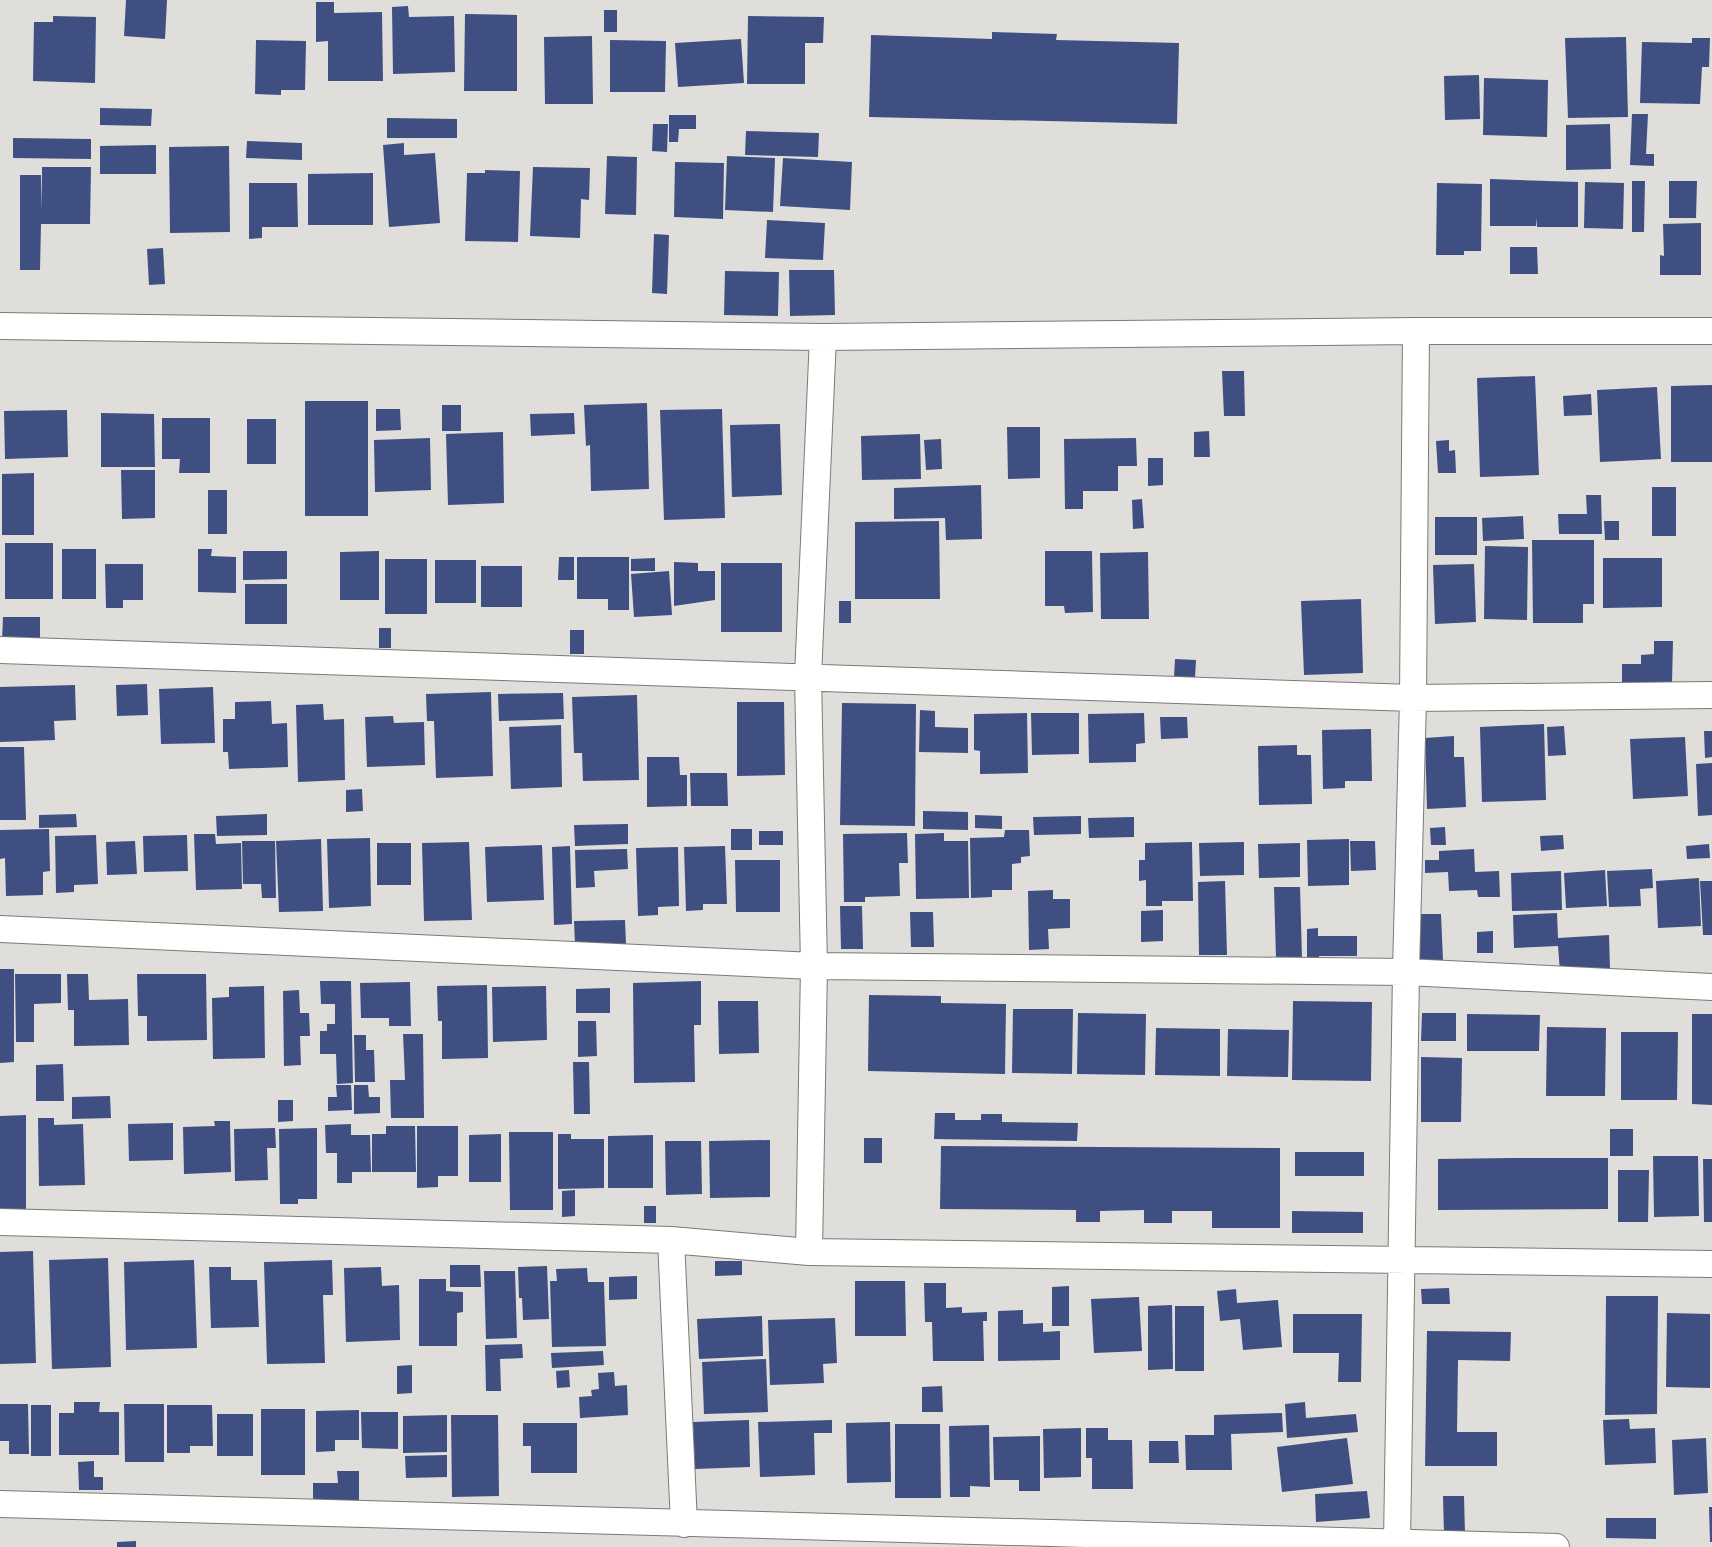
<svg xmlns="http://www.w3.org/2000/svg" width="1712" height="1547" font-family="Overpass,sans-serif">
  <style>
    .building { fill: #3f4f81 }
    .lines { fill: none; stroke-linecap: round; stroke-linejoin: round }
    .minor-casing { stroke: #7a7a76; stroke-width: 28 }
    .minor { stroke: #fff; stroke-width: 26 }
  </style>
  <rect width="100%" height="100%" fill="#dfdedb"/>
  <path class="building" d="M126,0h41l-2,39 -41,-3z
    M316,2h18v11l48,-1 1,69h-55v-40l-12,1z
    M408,6l1,11 45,-1 1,56 -62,2 -1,-67z
    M604,10h13v22h-13z
    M465,14l52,1v76h-53z
    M53,16l43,1 -1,66 -62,-2 1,-59h19z
    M748,16l76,1 -1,26h-18v41h-58z
    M992,32l65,2 -1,6 123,3 -2,81 -308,-7 2,-82 121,4z
    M592,36l1,68h-48l-1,-67z
    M1626,37l2,80 -60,1 -3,-80z
    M1692,38h18l-1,29h-7l-2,37 -60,-1 2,-61 50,1z
    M741,39l3,44 -66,4 -3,-44z
    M256,40l50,1 -1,49h-24v5l-26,-1z
    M610,40l56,1 -1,51h-55z
    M1479,75l1,44 -35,1 -1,-44z
    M1484,78l64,2 -1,57 -64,-2z
    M100,108l52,1 -1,17 -51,-1z
    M1632,114h16l-2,40h8v12l-24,-1z
    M669,115h27v14h-17l-1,13h-9z
    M387,118l70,1v19h-70z
    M653,124h15l-1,28 -15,-1z
    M1610,124l1,45 -45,1v-45z
    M746,131l73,2 -1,24 -73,-2z
    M13,138l78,1v20l-78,-1z
    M247,141l55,2v17l-56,-2z
    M404,143v12l31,-2 5,70 -51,4 -6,-82z
    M156,145v29h-56v-28z
    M229,146l1,86 -60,1 -1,-86z
    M607,156l30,1 -1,58 -31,-1z
    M727,156l48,2 -2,54 -48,-2z
    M783,158l69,4 -2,48 -70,-4z
    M675,162l49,1 -1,56 -49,-2z
    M42,167h49l-1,57h-49l-1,46h-20v-95h21l1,36z
    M533,167l57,1 -1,32 -8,-1 -1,39 -50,-2z
    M485,170l35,1 -2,71 -53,-1 2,-68h18z
    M373,173v52h-65v-51z
    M1490,179l88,3v45h-41v-9l-1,8h-46z
    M1632,181h13l-1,51h-12z
    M1669,181h28l-1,37h-27z
    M1585,182l39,1 -1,46 -39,-1z
    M249,183h48l1,44h-36v11l-13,1z
    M1437,183l45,1 -1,67h-17v4h-28z
    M767,220l58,3 -2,37 -58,-2z
    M1701,223v52h-41v-20l4,1 -1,-32z
    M654,234l15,1 -2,59 -15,-1z
    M1510,247h27l1,27h-28z
    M163,248l2,36 -16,1 -2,-36z
    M789,270h45l1,45 -45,1z
    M725,271l54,1 -1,44 -54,-1z
    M1222,371h22l1,45h-21z
    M1535,376l4,99 -59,2 -3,-99z
    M1712,385v77h-41v-76z
    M1657,387l4,72 -61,3 -3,-72z
    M1591,394l1,21 -28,1 -1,-20z
    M305,401h63v115h-63z
    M647,403l2,86 -58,2 -1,-46 -4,1 -2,-41z
    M442,405h19v26h-19z
    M376,409h24l1,21 -25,1z
    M722,409l3,109 -61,2 -4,-110z
    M67,410l1,47 -63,2 -1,-48z
    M101,413l53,1 1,53h-54z
    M574,413l1,21 -44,2 -1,-22z
    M162,418h48v55h-31l1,-14h-18z
    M247,419h29v45h-29z
    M780,424l2,71 -50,2 -2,-72z
    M1007,427h33v51l-32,1z
    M1209,431l1,26h-16v-25z
    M503,432l1,71 -56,2 -2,-71z
    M920,434l1,45 -59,1 -1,-44z
    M430,438l1,52 -56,2 -1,-52z
    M1136,438l1,28h-19v25h-35v18h-18l-1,-70z
    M941,439l1,30 -16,1 -2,-30z
    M1449,440v11l6,-1 1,23h-18l-2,-32z
    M1148,458h15v27l-15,1z
    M121,470h34v48l-33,1z
    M34,473v62h-32v-61z
    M981,485l1,54 -36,1 -1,-22 -51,1v-31z
    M1652,487h24v49h-24z
    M208,490h19v44h-19z
    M1586,495h15l1,39h-43l-1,-20h29z
    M1142,499l2,29 -11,1 -1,-29z
    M1523,516l1,23 -41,2 -1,-23z
    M1435,517h42v38h-42z
    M939,521l1,78h-85v-77z
    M1604,521h15v19h-14z
    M1532,540h62v64h-11v19h-50z
    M5,543h48v56h-48z
    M1485,546l43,1 -1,73 -43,-1z
    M62,549h34v50h-34z
    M198,549h14l-1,7 25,1v36l-38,-1z
    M243,551h44v28l-44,1z
    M379,551v49h-39v-48z
    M1045,551h47l1,61 -28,1 -1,-7h-19z
    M1148,552l1,67h-48l-1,-66z
    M559,557h15v23h-16z
    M577,557h52v53h-21v-11h-31z
    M655,558v13h-24v-12z
    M1603,558h59v49l-59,1z
    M385,559h42v55h-42z
    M435,560h41v43h-41z
    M674,562l24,1v8h17v29l-41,6z
    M721,563h61v69h-61z
    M105,564h38v36h-20v8h-17z
    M1474,564l2,58 -41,2 -2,-59z
    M481,566h41v41h-41z
    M669,571l3,44 -38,2 -3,-43z
    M245,584h42v40h-42z
    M1361,599l2,74 -59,2 -3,-74z
    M839,601h12v22h-12z
    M3,617h37v23l-38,1z
    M379,628h12v20h-12z
    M570,630h14v24h-14z
    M1654,641h19l-1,42h-50v-19h19v-9l13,-1z
    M1175,659l21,1 -1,18 -21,-1z
    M147,684l1,31 -31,1 -1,-31z
    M75,685l1,35 -22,1 1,19 -55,2v-55z
    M213,687l2,56 -54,1 -2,-55z
    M491,692l2,84 -57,2 -2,-57h-7l-1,-27z
    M563,693l1,26 -65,2 -1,-27z
    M637,695l2,85 -56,1 -1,-28h-8l-2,-56z
    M271,701l1,23 15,-1 1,44 -59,2 -1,-17h-5v-33h12v-17z
    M737,702h47l1,73 -48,1z
    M842,703l74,1 -1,122 -75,-1z
    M323,704l1,16 20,-1 1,61 -47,2 -2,-77z
    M920,710l15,1v16l33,1v25l-49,-1z
    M1027,713l1,60 -48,1v-23l-6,-1v-36z
    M1031,713h48v41l-47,1z
    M1144,713l1,30 -9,1v18l-47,1 -1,-49z
    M393,716l1,7 30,-1 1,43 -58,2 -2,-50z
    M1160,717h27l1,21 -27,1z
    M1544,724l2,76 -64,2 -2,-75z
    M561,725l1,62 -51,2 -2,-62z
    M1564,726l2,29 -18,1 -1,-29z
    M1371,729l1,52h-27v7l-22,1 -1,-59z
    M1704,731h8v26l-7,1z
    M1454,736v21h10l2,50 -39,2 -2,-71z
    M1685,737l3,59 -55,3 -3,-60z
    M1297,745v10h14l1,49 -53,1 -1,-59z
    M0,747h24l2,73h-26z
    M647,757h32l1,18h7v31l-40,1z
    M1712,763v52l-14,1 -2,-52z
    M690,773h37l1,33h-37z
    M362,789l1,22 -17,1v-22z
    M923,811l45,1v18l-45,-1z
    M76,814l1,13 -38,1v-13z
    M267,814v21l-50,1 -1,-20z
    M975,815l27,1v13l-27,-1z
    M1081,816v18l-47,1 -1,-18z
    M1134,817v20l-45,1 -1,-20z
    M628,824v20l-53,2 -1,-21z
    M1445,827l1,18h-15l-1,-17z
    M49,829l1,42 -7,1v23l-37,1 -1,-38 -5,1v-29z
    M731,829h21v21h-21z
    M1005,830h24l1,26 -9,1v6l-9,1v26h-20v7l-21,1 -1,-60 34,-1z
    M759,831h24v14h-24z
    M907,833l1,30h-9l1,33 -35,1v5h-21l-1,-68z
    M944,833v8h24l1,57 -53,1 -1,-65z
    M194,834h21l1,10 25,-1 1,46 -46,1z
    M96,835l2,49 -24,1v7l-18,1 -1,-57z
    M187,835l1,36 -44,1 -1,-36z
    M1563,835l1,14 -23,2 -1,-15z
    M370,838l1,68 -42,2 -2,-69z
    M321,839l2,72 -44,1 -3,-71z
    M1349,839v46l-41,1 -1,-46z
    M135,841l2,33 -30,1 -1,-33z
    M242,841h33l1,57h-14l-1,-14h-18z
    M1350,841h25l1,29 -25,1z
    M469,842l3,78 -48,1 -2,-78z
    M1192,842l1,59h-31v5h-16v-26l-7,1v-21h6v-17z
    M1244,842v33l-44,1 -1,-33z
    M377,843h34v42h-34z
    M1300,843v34l-41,1 -1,-34z
    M1709,844l1,14 -23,1 -1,-13z
    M542,845l2,55 -57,2 -2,-55z
    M570,846l2,78 -18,1 -2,-78z
    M725,846l2,58h-24v6l-17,1 -2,-64z
    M678,847l1,59 -21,1v8l-20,1 -2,-68z
    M627,849l1,20 -34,2 1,16 -19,1 -1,-38z
    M1474,849l1,23 24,-1 1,26h-22l-1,-7 -28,1 -1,-19 -23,1v-13h14v-9z
    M735,860h45v52h-44z
    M1652,869l1,19 -13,1 1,17 -32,1 -2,-36z
    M1605,870l2,36 -41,2 -2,-35z
    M1561,871l1,39 -50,1 -1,-38z
    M1699,878l2,48 -43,2 -2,-47z
    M1225,881l2,74h-28l-1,-73z
    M1700,881h12v54h-9z
    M1274,887h26l2,72h-26z
    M1053,890v9h17v29l-22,1 1,20 -20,1 -1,-59z
    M840,906h22l1,43h-22z
    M1163,910v31l-22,1v-31z
    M910,912h23l1,35h-23z
    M1557,913l1,25 51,-3 1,34 -50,3 -2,-26 -44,2 -1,-33z
    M1416,914h25l2,47 -25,1z
    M625,920l1,24 -51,1 -1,-24z
    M1318,928v8h39v20h-38v7l-12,1v-35z
    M1493,931v22h-16v-21z
    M0,969h14v93l-14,1z
    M15,974h46v29l-27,1v38h-18z
    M67,974h21l1,26 39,-1 1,46 -55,1v-36h-6z
    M137,974h69l1,66 -60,1v-25h-9z
    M320,981h31l2,102 -16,1 -1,-30h-16v-23h7v-7h8v-20h-14z
    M701,981v44h-7l1,57 -61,1 -1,-100z
    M410,982l1,44h-22v-8h-28l-1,-35z
    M487,985l1,73 -46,1v-38h-4l-1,-35z
    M264,986l1,72 -52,1 -1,-61 17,-1v-10z
    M546,986l1,54 -54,2 -1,-55z
    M610,988v25h-34v-24z
    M299,990l1,23h9l1,23h-10l1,29 -17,1 -1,-75z
    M869,995l72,1v7l65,1 -1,70 -137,-3z
    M718,1001h40l1,52 -40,1z
    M1293,1001l79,1 -1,79 -79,-1z
    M1013,1009h60l-1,65 -60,-1z
    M1078,1013l68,1 -1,61 -68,-1z
    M1422,1013h34v28h-35z
    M1467,1014l73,1 -1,36h-72z
    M1692,1014h20v91l-20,-1z
    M578,1021h18l1,35 -19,1z
    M1547,1027l59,1 -1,68h-59z
    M1156,1028l64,1v47l-65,-1z
    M1228,1029l61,1 -1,47 -61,-1z
    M1621,1032h57l-1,68h-56z
    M403,1034h20l1,84h-33l-1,-38h15z
    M354,1035h12v15h8l1,32h-20z
    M1421,1057l41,1 -1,64h-40z
    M573,1062h16l1,52h-16z
    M63,1064l1,37h-28v-36z
    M336,1085h15l1,25 -24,1v-14h9z
    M354,1085h14l1,12h11v16l-26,1z
    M110,1096l1,22 -39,1v-22z
    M278,1100h15v21l-15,1z
    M935,1113h20v7h26v-6h21v8l76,1 -1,18 -143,-2z
    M26,1115v99h-26v-98z
    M38,1118h16v7l29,-1 2,61 -46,1z
    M214,1121h16l1,51 -47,2 -1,-47 32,-1z
    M173,1123v37l-44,1 -1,-37z
    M351,1124v11h19l1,37h-19v11h-15v-30h-11l-1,-28z
    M386,1126h29l1,46h-44v-38h14z
    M417,1126h41v50h-20v11l-21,1z
    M275,1128l1,20h-9l1,32 -33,1 -1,-52z
    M317,1128v71h-19v5h-18l-1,-75z
    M1610,1129h23v27h-23z
    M509,1132h44v78h-43z
    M501,1134v48h-32v-47z
    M558,1134h13v5h33v49l-46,1z
    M653,1135v53h-45v-52z
    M864,1138h18v25h-18z
    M770,1140v57l-60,1 -1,-57z
    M665,1141h36l1,53 -36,1z
    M941,1146l339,2v80h-68v-17h-40v12h-28v-13l-44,1v11h-24v-12l-136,-1z
    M1295,1152h69v24h-69z
    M1653,1156h45l1,60 -45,1z
    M1511,1158h97v51l-170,1v-51z
    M1703,1159h9v63h-8z
    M1618,1170h31l-1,52h-30z
    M575,1190v26l-13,1v-26z
    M644,1206h12v17h-12z
    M1292,1211l71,1v21h-71z
    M33,1251l3,112 -36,1v-112z
    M108,1258l3,109 -59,2 -3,-109z
    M194,1260l3,88 -71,2 -2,-88z
    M332,1260l1,35h-10l2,68 -58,1 -3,-102z
    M715,1261h27v14l-27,1z
    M450,1265h30l1,22h-31z
    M547,1266l2,53 -26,1 -1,-22h-3l-1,-31z
    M209,1267h22v13h26l2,47 -48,1z
    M381,1267l1,19 17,-1 1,55 -54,2 -2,-74z
    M587,1268l1,14h16l2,64 -54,1 -2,-66h7l-1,-12z
    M484,1271h31l2,67 -31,1z
    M637,1276v23l-28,1v-23z
    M419,1279h27v12l17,1v20l-6,1v33h-38z
    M855,1281h50l1,55h-51z
    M924,1283h22v25l16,-1v6l25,-1v9h-4l1,40h-51l-1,-39h-7z
    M1069,1286v40h-17v-39z
    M1449,1288l1,16h-28l-1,-15z
    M1236,1289l1,14 41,-3 4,47 -39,3 -3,-31 -20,2 -3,-30z
    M1606,1296h52l-1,118 -52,1z
    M1139,1297l3,54 -48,2 -3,-54z
    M1172,1305l1,64 -25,1v-64z
    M1175,1306h29v65h-29z
    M1023,1310v14l20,-1v9l17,-1v29l-62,1v-50z
    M1667,1313l43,1v74l-44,-1z
    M1293,1314h69l-1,68h-23l1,-29h-46z
    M762,1316l1,40 -64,3 -2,-40z
    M835,1318l2,45 -14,1 1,19 -54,2 -2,-65z
    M1427,1331l84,1 -1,29 -52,-1 -1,72h40v34h-72z
    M522,1344l1,14 -23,1 1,32h-15l-1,-46z
    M603,1351l1,14 -52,3 -1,-15z
    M766,1359l2,53 -64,2 -2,-52z
    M412,1365v28l-15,1v-28z
    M569,1370l1,17 -13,1 -1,-17z
    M614,1372l1,14 12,-1 1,30 -48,3 -1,-21 13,-1 -1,-6 8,-1 -1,-16z
    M942,1386l1,26h-21v-25z
    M74,1402h26l-1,10h20v43h-60v-42h15z
    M1305,1402l1,16 50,-4 2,18 -71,6 -2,-34z
    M0,1404h28l1,50h-20v-13h-9z
    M124,1404h40v58h-39z
    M31,1405h20v51h-20z
    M167,1405h45l1,41h-23v7h-23z
    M261,1409h44v66h-44z
    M359,1410v30h-24v11l-19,1v-41z
    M361,1412h37v37l-36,-1z
    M1282,1413l1,19 -52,2 1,36h-46l-1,-35h29v-20z
    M217,1414h36v42h-36z
    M447,1415v37l-44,1v-37z
    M451,1415h47l1,81 -47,1z
    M1629,1419l1,10 25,-1 1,35 -51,2 -2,-45z
    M749,1420l1,47 -55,2 -2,-47z
    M832,1420v13h-18l1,42 -55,2 -2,-55z
    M890,1422l1,60 -44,1 -1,-60z
    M523,1423h54v50h-46v-27h-8z
    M895,1424h45l1,74h-46z
    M989,1425l1,62 -20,-1v11h-20l-1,-71z
    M1081,1428v49l-37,1 -1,-49z
    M1086,1428h22v12h24l1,49h-41v-31h-6z
    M1040,1436v55h-21v-11h-25l-1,-43z
    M1347,1438l6,46 -71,8 -5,-45z
    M1706,1438l2,55 -34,2 -2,-55z
    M1149,1441h29l1,22h-30z
    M447,1455v22l-41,1 -1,-22z
    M94,1461v16h9v13h-24l-1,-28z
    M337,1471h22v37h-46v-25h25z
    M1367,1491l3,27 -54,4 -1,-28z
    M1443,1496h21l1,38h-21z
    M1709,1507h3v35h-2z
    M1606,1518h50v21l-50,-1z
    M136,1541v6h-19v-5z"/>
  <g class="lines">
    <defs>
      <path id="minor" d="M0,326l823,11 593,-6h296
        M0,650l1413,48 299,-3
        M0,929l814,37 592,6 306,15
        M0,1222l671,18 138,12 903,12
        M671,1240l13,284
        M809,1252l5,-286 -6,-289 15,-340
        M0,1504l1556,43
        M1397,1543l9,-571 7,-274 3,-367"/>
    </defs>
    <use href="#minor" class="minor-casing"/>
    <use href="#minor" class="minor"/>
  </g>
</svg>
